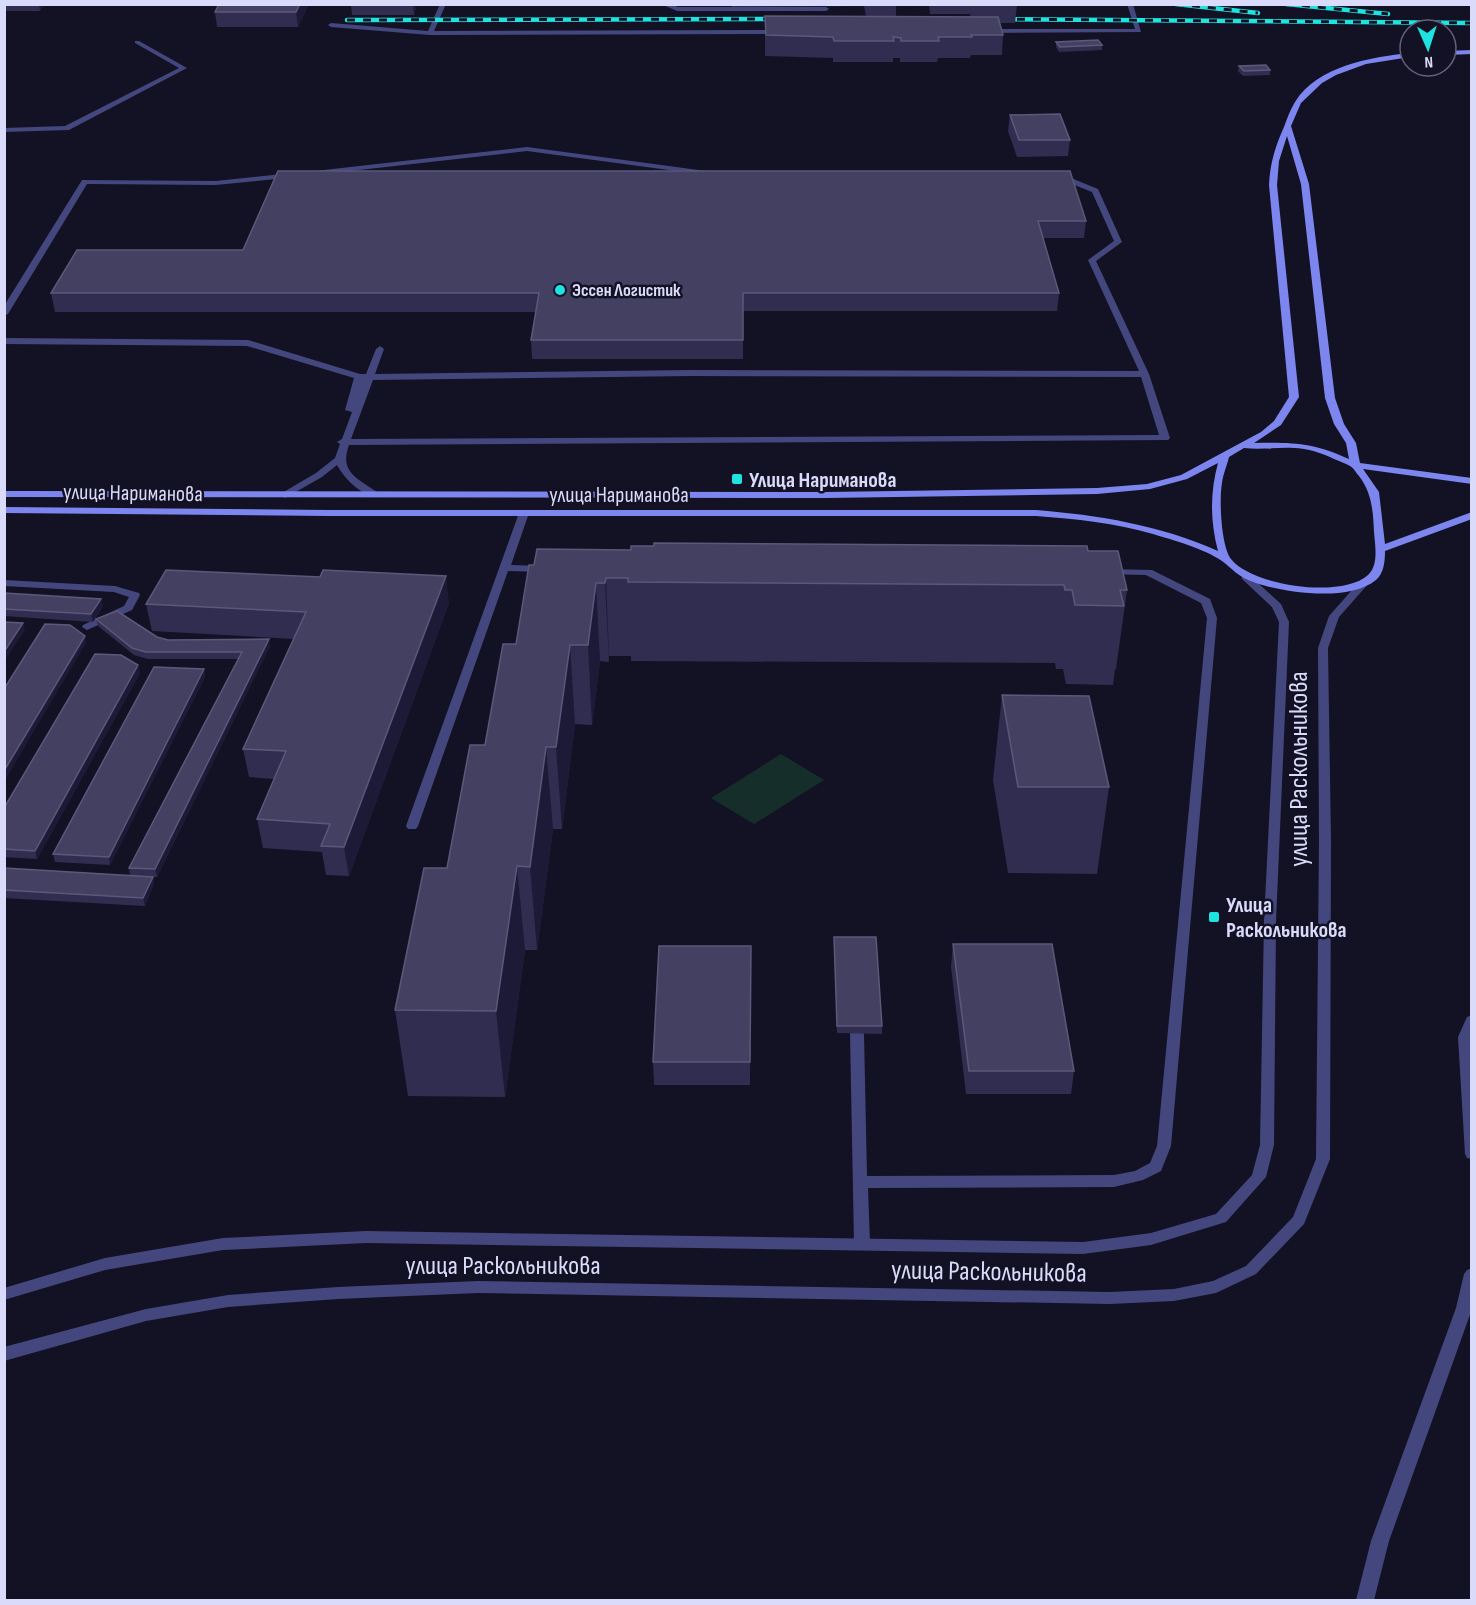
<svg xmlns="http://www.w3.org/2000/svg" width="1476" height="1605" font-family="'Sofia Sans Condensed',sans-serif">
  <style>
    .green { fill: #162e2a }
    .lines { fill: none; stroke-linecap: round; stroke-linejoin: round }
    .service { fill: #43477e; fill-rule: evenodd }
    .minor { fill: #43477e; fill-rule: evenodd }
    .tertiary { fill: #43477e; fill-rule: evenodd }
    .secondary { fill: #7d86ef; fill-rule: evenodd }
    .rail-casing { stroke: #1ee3e1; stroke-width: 4.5 }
    .rail { stroke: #131224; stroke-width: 3; stroke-dasharray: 8; stroke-linecap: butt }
    .wall { fill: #312d50 }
    .shaded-wall { fill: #1d1a37 }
    .building { fill: #434062; stroke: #5b587a; stroke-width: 1.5 }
    .poi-dot { fill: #1ee3e1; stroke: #131224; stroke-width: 2 }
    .labels { text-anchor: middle; stroke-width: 5; stroke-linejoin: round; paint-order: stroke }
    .far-poi-label { font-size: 18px; font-weight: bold; fill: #dadafa; stroke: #131224; text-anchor: start }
    .poi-label { font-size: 22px; font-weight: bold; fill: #dadafa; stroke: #131224; text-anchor: start }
    .street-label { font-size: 22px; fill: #dadafa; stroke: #131224 }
    .near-street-label { font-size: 27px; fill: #dadafa; stroke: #131224 }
  </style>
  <rect width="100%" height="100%" fill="#131224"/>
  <path class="green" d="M781,754l43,26 -70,44 -43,-26z"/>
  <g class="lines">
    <path class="service" d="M440,4h6l-12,27 346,-1 3,2 -3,2 -350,1 -99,-8 -3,-2 3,-2 97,8z
      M661,4h10l7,3h148l3,2 -3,2h-149z
      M1127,4h6l8,28 -155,1 -3,-2 3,-2h149z
      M135,41h4l48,27 -118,62 -65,2v-4l61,-2 114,-58 -44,-25z
      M527,147l179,24 4,2 -4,2 -179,-24 -212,24 -4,-2 4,-2z
      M292,173l4,2 -1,2 -79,8 -129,-1 -79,130 -4,2v-10l78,-126 134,1z
      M1056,178h15l27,11 24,53 -26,19 53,113 21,64 -2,2 -819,5c-10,27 8,33 28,47v4c-15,1 -33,-18 -40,-31l-15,12 -37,21 -5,-3 2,-2 34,-20 19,-15 5,-14 -3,-2 5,-3 10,-27 -7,-2 9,-32 -107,-32 -243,-2v-6l244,2 112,34h6l10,-25 4,-3 4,3 -9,25 317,-4 447,1 -51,-111 26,-19 -22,-49 -25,-10h-11zM692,376l449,1 18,58 -808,4 22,-59z
      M524,510l5,3 -18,52 34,1 5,3 -5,3 -37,-1 -90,255 -2,3h-8l-2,-3 113,-313z
      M1108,569l44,1 58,29 7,19 -46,528 -10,25 -18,9 -29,7 -246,1 2,55 -3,4 -5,2 -5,-2 -3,-4 -4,-209 2,-3h10l2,3 3,142 247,-1 21,-4 15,-8 7,-17 50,-528 -6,-15 -55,-28 -42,-1 -1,-2z
      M4,580l111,6 24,7 1,2 -8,15 -45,20 -5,-3 1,-2 41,-19 5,-9 -15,-5 -110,-6z"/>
    <path class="minor" d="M1472,1015v144l-5,-1 -2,-4 -7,-117 9,-20z
      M1472,1268v41l-83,232 -15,59h-18l15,-59 85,-233 8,-34 3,-4z"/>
    <path class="tertiary" d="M1246,575l4,1 31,28 8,18 -13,299 -2,224 -8,32 -40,45 -75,23 -68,9 -717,-11 -143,7 -118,20 -101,30v-12l101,-30 118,-20 143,-7 717,11 68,-9 65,-19 36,-39 8,-30 4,-224 15,-299 -7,-15 -31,-29z
      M1364,580l5,3 -30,34 -11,31 3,193 -1,318 -26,65 -48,50 -40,19 -42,8 -64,3 -632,-11 -140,6 -110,8 -82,14 -142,40v-14l142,-38 82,-14 110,-8 140,-6 632,11 64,-3 39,-8 33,-15 47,-49 23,-58 3,-318 -1,-193 11,-32 31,-35z"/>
    <path class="secondary" d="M1472,50v4l-26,1v-4z
      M1410,53v4l-44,7 -30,11 -14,8 -21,20 -10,23 18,58 26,214 9,26 12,19 4,20 112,15v6l-109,-15 16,23 6,52 87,-32v7l-87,32c0,10 -1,22 -9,29 -27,22 -90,13 -120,3 -18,-6 -21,-12 -34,-22 -17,-12 -49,-21 -69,-27 -38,-11 -77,-15 -117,-18h-708l-324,-3v-6l324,3h708c62,5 124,15 182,41 -8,-30 -8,-59 0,-88l-31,16 -37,10 -53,5 -271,4 -822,-1v-6l822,1 271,-4 50,-4 34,-9 80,-43 13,-11 15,-24 -20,-212c1,-21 6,-38 15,-58 3,-8 6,-17 11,-25 22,-36 76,-45 115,-49zM1287,136l14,48 24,214 9,26 12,19 3,16c-35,-16 -56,-17 -95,-16l27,-18 18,-28 -22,-212 2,-24zM1244,448c17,2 34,-1 50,0 13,0 28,5 40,11 5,2 11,4 16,7 4,2 6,7 9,10 13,17 14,35 15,56 1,13 5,33 -6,43 -26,24 -116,11 -137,-16 -10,-13 -12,-60 -9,-76 1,-9 5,-17 7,-26z"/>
    <defs>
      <path id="rail" d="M1176,4l82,9
        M1286,4l102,10
        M1001,19l471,4
        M347,20l435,-1"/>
    </defs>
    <use href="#rail" class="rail-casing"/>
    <use href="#rail" class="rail"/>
  </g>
  <path class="wall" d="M4,4h41l-5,7h-36z
    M309,4l-11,23h-81l-2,-15z
    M417,4l-3,11h-62l-1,-10z
    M732,4h164v13h75l-1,-3h-40l-1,-10h88l-2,19h-15l3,12 -1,20h-31l-1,3h-32l-1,4h-37v-4h-7v4h-60v-4l-68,-2v-40h101l-2,-10 -132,1z
    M1056,42l46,3v5l-43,2 -3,-5z
    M1239,66l31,4v5l-27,1 -5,-5z
    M1010,115l60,25 -2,16 -51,1 -9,-26z
    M278,171l808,50 -2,17h-41l16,55 -2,18h-314v48h-211l-1,-19 5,-28h-481l-4,-19 192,-43z
    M1088,551l39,39 -11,79h-1l-2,16 -47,-1 -3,-15h-7l-1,-6 -424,-2v-5h-22v6l-9,-1 -8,64 -17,-1 -13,105h-9l-16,121h-12l-20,147 -97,-1 -13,-86 52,-142 69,-224 13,-79z
    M4,593l99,13 -10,16 -89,-6z
    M449,603l-100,273 -23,-1 -4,-23 -59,-4 -6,-29 17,-40 -25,-2 -6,-28 51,-110 -142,-8 -6,-27z
    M96,619l72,21 102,6 -113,231 -27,-1 -1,-8 109,-209h-90l-14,-4 -36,-29z
    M204,669l1,8 -95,188 -55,-3 -2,-8z
    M140,673l-103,186 -33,-2v-49z
    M1002,695l107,92 -12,87 -89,-1 -15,-93z
    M4,868l149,9 1,7 -9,22 -141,-8z
    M834,937l48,89v8l-45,-1z
    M953,944l121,127 -3,23h-105l-15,-127z
    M751,946l-1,139h-96l-1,-23z"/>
  <path class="shaded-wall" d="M39,4h6l-5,7z
    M300,4h9l-11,23 -2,-15z
    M413,4h4l-3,11z
    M446,576l3,27 -100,273 -5,-29z
    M606,578l3,78v6l-4,-79z
    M596,583l4,78 -8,64 -4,-80z
    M101,599l2,7 -10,16 -2,-8z
    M23,623l2,7 -21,32v-10z
    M85,636l1,7 -82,139v-11z
    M269,639l1,7 -113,231 -2,-8z
    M570,645l5,79 -13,105 -6,-82z
    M138,665l2,8 -103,186 -2,-8z
    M204,669l1,8 -95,188 -1,-8z
    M546,747l7,82 -16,121 -7,-83z
    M517,866l8,84 -20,147 -9,-86z
    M153,877l1,7 -9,22 -2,-8z"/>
  <path class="building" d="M219,4h81l-4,8h-81z
    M765,16l233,1 5,18h-32l1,2h-34l1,4h-38v-3l-8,-1 1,4h-60l-1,-4 -67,-2z
    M1098,40l4,5 -42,2 -4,-5z
    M1266,65l4,5 -26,1 -5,-5z
    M1060,114l10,26h-51l-9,-25z
    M278,171h792l16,50h-48l21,72h-316v47h-212l8,-47h-488l26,-43h166z
    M654,543l433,3 1,5h30l9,39h-7l4,16 -49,-1 -3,-15h-7l-1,-5 -436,-3v-4h-22l-1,5h-9l-8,62h-18l-14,102h-10l-16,120 -13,-1 -21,145 -101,-1 29,-142h23l23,-123h15l18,-101h13l13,-79h5l3,-16 94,1v-4h23z
    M166,570l154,7 3,-7 123,6 -102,271 -23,-1 9,-22 -73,-5 29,-68 -43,-2 63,-137 -160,-8z
    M4,593l97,6 -10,15 -87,-5z
    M117,611l40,26 11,3 101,-1 -114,230 -26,-1 113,-216h-96l-14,-4 -36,-29z
    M4,622l19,1 -19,29z
    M45,624l25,1 15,11 -81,135v-82z
    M95,654l26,1 17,10 -103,186 -31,-2v-41z
    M154,667l50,2 -95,188 -56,-3z
    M1002,695l87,1 20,91h-91z
    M4,868l149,9 -10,21 -139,-8z
    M834,937h42l6,89h-45z
    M953,944h99l22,127h-105z
    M659,946h92l-1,116h-97z"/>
  <g class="poi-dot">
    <circle cx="560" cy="290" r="6"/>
    <rect x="731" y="473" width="12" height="12" rx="3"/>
    <rect x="1208" y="911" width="12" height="12" rx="3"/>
  </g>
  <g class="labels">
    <g class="far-poi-label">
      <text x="572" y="296">Эссен Логистик</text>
    </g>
    <g class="poi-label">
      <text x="749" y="487">Улица Нариманова</text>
      <text x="1226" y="912">Улица<tspan x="1226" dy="25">Раскольникова</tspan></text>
    </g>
    <g class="street-label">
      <text transform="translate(133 492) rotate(1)" y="8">улица Нариманова</text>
      <text x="619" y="502">улица Нариманова</text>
    </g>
    <g class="near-street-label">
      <text transform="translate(1298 769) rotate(-90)" y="9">улица Раскольникова</text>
      <text x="503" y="1274">улица Раскольникова</text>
      <text transform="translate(989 1271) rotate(1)" y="9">улица Раскольникова</text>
    </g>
  </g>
  <rect width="1476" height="1605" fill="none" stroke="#dadafa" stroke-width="12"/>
  <g transform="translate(1428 48) rotate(177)"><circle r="28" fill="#131224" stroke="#63627a" stroke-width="1.5"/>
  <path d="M0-4.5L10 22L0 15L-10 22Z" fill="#1ee3e1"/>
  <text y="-9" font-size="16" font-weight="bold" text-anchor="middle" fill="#dadafa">N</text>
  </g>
</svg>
